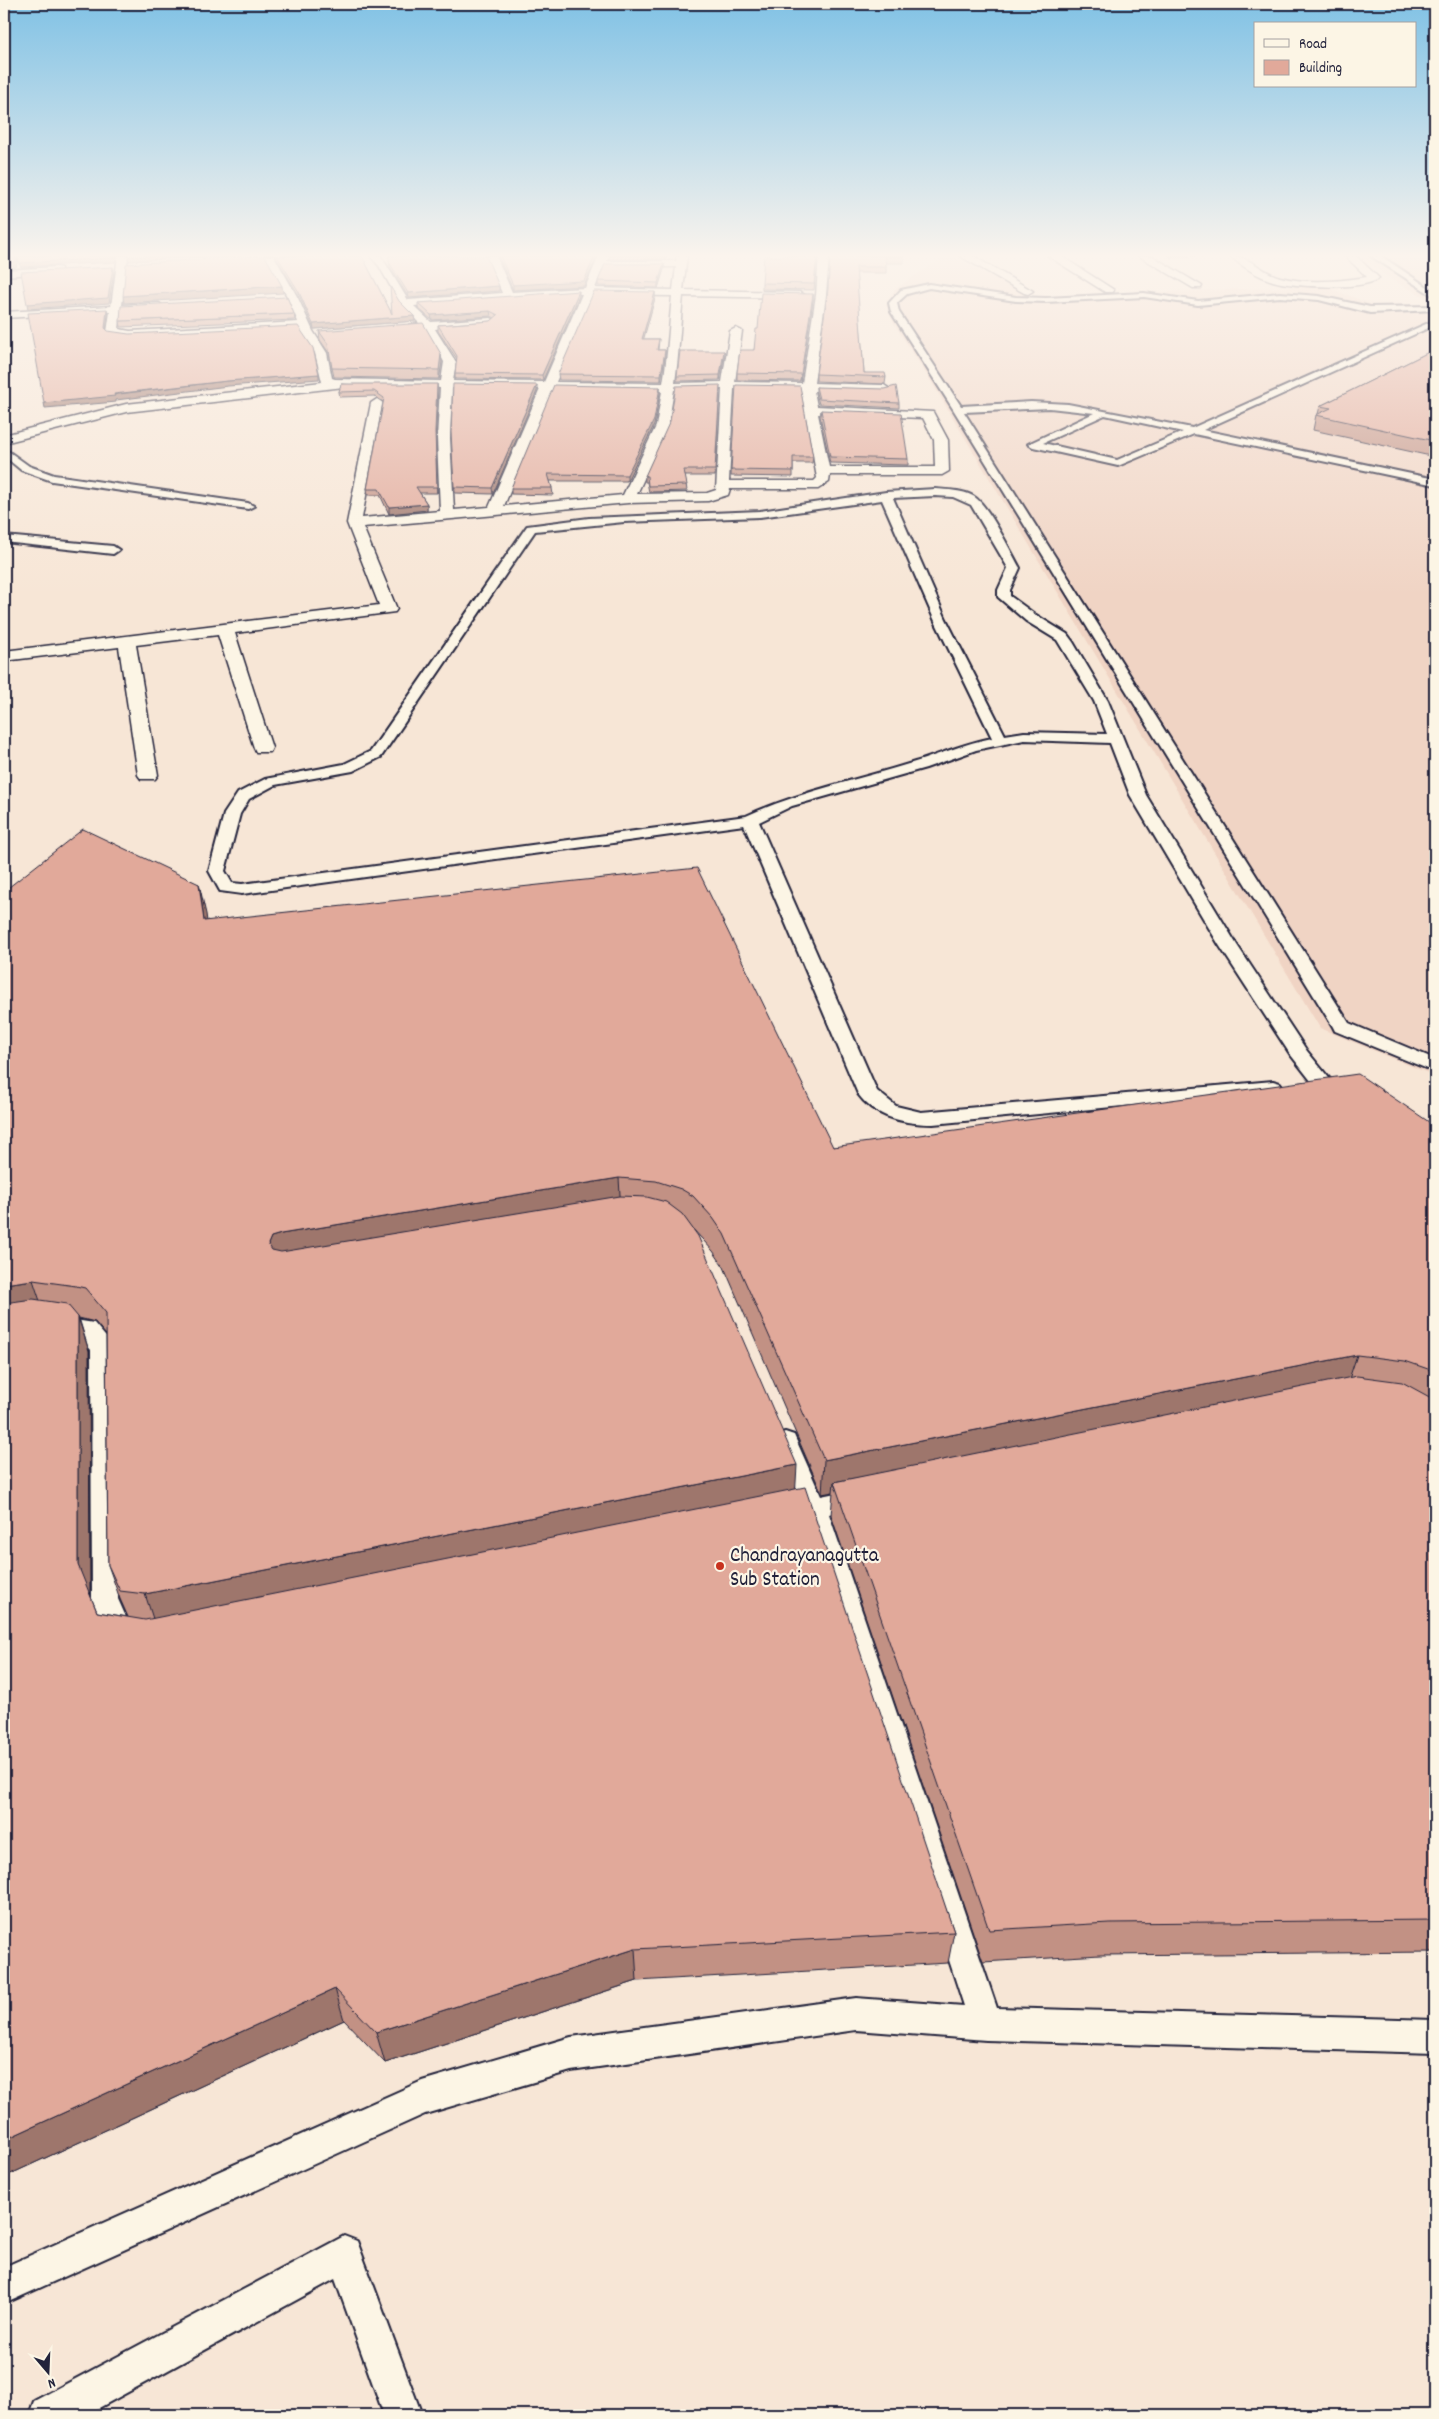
<svg xmlns="http://www.w3.org/2000/svg" width="1439" height="2419" font-family="Dekko,sans-serif">
  <style>
    .built { fill: #f0d4c4 }
    .lines { fill: none; stroke-linecap: round; stroke-linejoin: round }
    .service-casing { stroke: #22223b; stroke-width: 4 }
    .minor-casing { stroke: #22223b; stroke-width: 3 }
    .service { fill: #fcf5e5; fill-rule: evenodd }
    .minor { fill: #fcf5e5; fill-rule: evenodd }
    .wall { fill: #c29184; stroke: #22223b; fill-rule: evenodd }
    .shaded-wall { fill: #9e766c; stroke: #22223b }
    .building { fill: #e1a99a; stroke: #22223b }
    .poi-dot { fill: #c8321e; stroke: #fcf5e5; stroke-width: 2 }
    .labels { text-anchor: middle; stroke-width: 4.5; stroke-linejoin: round; paint-order: stroke }
    .near-poi-label { font-size: 21px; fill: #22223b; stroke: #fcf5e5; text-anchor: start }
  </style>
  <rect width="100%" height="100%" fill="#f7e6d6"/>
  <filter id="ink" filterUnits="userSpaceOnUse"><feTurbulence type="fractalNoise" baseFrequency=".02" numOctaves="2"/><feDisplacementMap in="SourceGraphic" scale="10" xChannelSelector="R" yChannelSelector="G"/><feConvolveMatrix kernelMatrix="1 2 1 2 8 2 1 2 1" color-interpolation-filters="sRGB"/></filter>
  <g filter="url(#ink)">
    <path class="built" d="M945,256h6l81,41 292,-11 60,23 51,-3v770l-115,-48 -388,-645 -39,-61 -7,-17 9,-16z
      M1360,256h75v46l-43,-22z"/>
    <g class="lines">
      <defs>
        <path id="service" d="M1371,256h10l54,36v5z
          M929,284l87,13 30,1 98,-5 54,8 82,-8 39,3 51,11 65,-1v4l-65,3 -51,-13 -39,-3 -82,8 -54,-8 -98,5 -30,-1 -87,-13 -22,6 -10,9 2,9 62,94 70,-4 37,2 124,24 243,-108v5l-232,105 232,49v6l-241,-51 -76,32 -85,-19 -5,-3 66,-31 -44,-5 -86,4 385,611 86,36v13l-100,-41 -2,-4 -380,-618 -62,-97 -2,-9 12,-13zM1105,415l78,17 -66,28 -74,-17z
          M4,448l25,18 25,9 194,28 6,3 -6,3 -196,-28 -31,-11 -17,-14z
          M935,489c13,1 27,1 38,7 15,8 38,56 47,72l-10,22v6l26,19 31,19 6,8 35,59 38,94 91,150 70,106 22,27 23,11 3,4 -3,4h-14l-23,-11 -25,-32 -71,-109 -89,-150 -20,-52 -86,-3 -48,10 -50,18 -134,38 -33,16 118,269 19,15 25,6 352,-31 7,2 3,4 -3,4 -347,33c-27,0 -58,-6 -75,-30l-114,-269 -502,69 -22,-3 -11,-20 15,-57 14,-21 27,-14 79,-15 27,-13 156,-225 62,-8 171,-7 126,-19zM935,496l18,1 18,8 37,63 -10,22v7l28,24 31,19 37,61 13,33 -83,-2 -19,3 -59,-116 -53,-121zM882,500l52,119 58,119c-27,5 -51,16 -77,24 -57,18 -114,29 -169,54l-504,68 -10,-1 -7,-12 15,-57 9,-15 26,-14 78,-14 28,-14 154,-226 89,-9 136,-5z
          M4,536l109,10 6,4 -6,4 -109,-12z
          M44,1315l50,8 21,25 3,251 12,27 5,2 4,8 -4,8 -10,3 -15,-3 -18,-45 -1,-249 -12,-14 -35,-5 -40,6v-16z
          M785,1432l9,3 27,61 39,-8 9,3 4,7 -4,7 -40,9 168,494 438,12v33l-449,-13 -130,-10 -285,41 -146,43 -421,190v-37l418,-186 149,-44 285,-39 108,8 -159,-487 -20,4 -9,-3 -4,-7 4,-7 22,-5 -25,-60 3,-6z
          M344,2236l13,5 65,174h-38l-49,-136 -249,136h-57l5,-14z"/>
        <path id="minor" d="M118,256h10l-6,49 37,-2 5,3 -5,3 -38,2 -2,18 11,2 168,-9 -10,-24 -24,-42h10l24,42 15,33 14,22 5,25 3,1 106,2 3,-19 -19,-33h-16v-4l10,-2 -18,-18 -22,-39 -9,-10h11l27,44 94,-7 -16,-37h10l16,36 73,-4 14,-32h10l-2,5h69l1,-5h10l-4,34 117,2 5,3 -5,3 -117,-2c-3,29 -4,58 -8,87l47,-1 8,-51 6,-3 6,3 -7,51 67,1 14,-88 3,-39h10l-3,39 -12,88 70,2 6,4 -6,4 -70,-2 3,15 116,6 15,28 1,31 -7,4h-112l-1,7 -11,7h-88l-2,6 -20,6 -80,2 -265,24 34,82 -2,3 -160,21 37,115 -2,4h-14l-2,-4 -36,-113 -82,10 22,130 -3,4h-14l-3,-4 -19,-128 -115,14v-10l375,-46 -32,-82 24,-120 6,-4 6,4 -21,115 78,-7 -3,-73 3,-50 -96,-1 -218,25 -122,31v-8l122,-31 196,-22 -7,-29 -15,-24 -170,8 -21,-3 -2,-2 3,-20 -106,6v-6l107,-6zM604,267h72l-3,23 -78,-2zM567,294h15l-38,88 -91,-1 3,-19 -21,-33 56,-5 6,-3 -6,-3 -60,4 -17,-16zM593,295l79,1c-3,29 -4,58 -9,87l-107,-1zM452,388l88,1 -51,118 -35,3 -4,-72zM553,389l109,2 -6,35 -33,69 -119,11zM722,389l-6,101 -9,3 -70,1 31,-68 6,-36zM734,389l67,1 16,88 -3,3h-85zM818,414l105,4 11,22 1,27h-106z
          M960,256h13l60,35 -5,3 -4,-1z
          M1048,256h13l53,34 -1,2h-8z
          M1139,256h13l50,30 -1,2h-8z
          M1230,256c21,0 31,16 50,21 26,7 61,4 87,0l-22,-21h11l23,22c-13,13 -87,9 -106,3 -14,-4 -32,-15 -43,-25z
          M57,267l4,1v4l-57,4v-6z"/>
      </defs>
      <use href="#service" class="service-casing"/>
      <use href="#minor" class="minor-casing"/>
      <use href="#service" class="service"/>
      <use href="#minor" class="minor"/>
    </g>
    <path class="wall" d="M275,256h87l30,58 7,-13 15,15 1,5 -101,8 -14,-32z
      M389,256l110,30v5l-90,7 -19,-31z
      M498,256h100l-14,30 -71,4z
      M609,256h58l-1,3h-56z
      M817,256l-3,34 -52,-1v-6z
      M830,256h74v7h-18v10h-30l8,100 22,4 -1,7 -69,-3v-7l12,-85z
      M1168,256h37l-34,2z
      M664,264v5l-6,19 -60,-2v-5z
      M655,292v6l-12,41h16l-1,11h7v6l-4,25 -102,-1 -1,-6z
      M813,294v6l-13,81 -63,-1v-7l17,-23 4,-21z
      M579,296l-36,84 -88,-1v-5l2,-15 -19,-28v-6l53,-4 4,-3 -4,-2 -59,4 -14,-12v-5z
      M294,314l1,6 -174,7 -1,-6z
      M319,331l122,23 1,8 -3,17 -105,-2 -5,-24 -9,-13z
      M1435,349v108l-122,-27 3,-15 2,-1 2,-8z
      M724,351v6l-4,23 -43,1v-5z
      M341,384l97,6 -3,48 2,55h-17l7,11v6l-38,4 -9,-19h-12l-1,-6 16,-87 -8,-6 -35,1 -1,-5z
      M720,385l-5,91h-30l2,15 -38,1 -2,-10h-2v-6z
      M736,385l77,72 -1,6h-19v14l-62,-1z
      M660,387v6l-6,32 -27,56h-77l2,7 1,7 -42,-1v-6z
      M816,387l83,16v5l-80,-4 -3,-11z
      M537,391l-44,103 -38,-1 -4,-61z
      M821,410l87,49v6l-78,-2 -10,-47z
      M199,884l7,37 627,226 602,-21v826l-335,3 -117,7 -152,-447 2,-23 -11,2 -98,-227 -11,-16 -21,-23 104,261 158,443 -6,31 -311,18 -252,82 -41,-43 -340,157v-1286zM79,1318l16,4 11,13 2,230 12,34 8,18 -31,-5 -7,-17 -1,-244z"/>
    <path class="shaded-wall" d="M16,256h3l-3,11 -12,2v-6z
      M117,256l-2,6 -94,5 -2,-4z
      M128,256h98l-97,5z
      M595,256h3l-14,30 -71,4v-5z
      M664,264v5l-6,19v-5z
      M113,267l1,5 -5,31 -81,6 -1,-5z
      M7,272l1,6 -4,5v-7z
      M282,286l1,7 -159,10 -1,-7z
      M499,286v5l-90,7 -1,-5z
      M579,291v5l-36,84 -1,-5z
      M655,292v6l-13,47v-6z
      M813,294v6l-13,81 1,-7z
      M107,309l1,5 -2,19 -1,-5z
      M490,311l1,5 -59,4 -1,-5z
      M414,316l1,5 -101,8 -1,-5z
      M665,350v6l-4,25v-6z
      M724,351v6l-4,23v-5z
      M441,354l1,8 -3,17v-9z
      M319,374v5l-91,7 -112,14v2l-71,6 -1,-5 183,-22z
      M437,384l1,6 -3,48 2,55 -2,-61z
      M537,385v6l-44,103 -1,-6z
      M660,387v6l-6,32 -27,56v-6z
      M427,504v6l-38,4v-7z
      M199,884l7,30 5,37 -7,-30z
      M619,1178l2,33 -343,59 -10,-26 3,-7 10,-3z
      M33,1280l11,33 -40,6v-35z
      M78,1317l11,34 1,248 -12,-34z
      M1357,1355l-11,33 -512,94 -1,10 -11,2 2,-34z
      M797,1465l-2,34 -639,129 -11,-34z
      M635,1949l2,32 -252,82 -9,-31z
      M335,1989l9,31 -340,157v-37z"/>
    <path class="building" d="M4,256h12l-1,6 -11,1z
      M18,256h97l-1,2 -95,5z
      M258,256h7l17,30 -159,10 3,-32z
      M277,256h85l30,58 -2,-28 9,15 15,15 -101,8 -14,-32z
      M389,256h97l13,30 -91,7 -19,-31z
      M500,256h95l-11,25 -71,4z
      M764,256h53l-3,28 -52,-1z
      M830,256h74v1h-19l1,10h-30l8,106h21l1,4 -70,-3 12,-85z
      M605,264h59l-6,19 -60,-2z
      M113,267l-5,31 -81,6 -6,-32z
      M579,291l-37,84 -87,-1 2,-18 -19,-31 53,-4 7,-6 -8,-4 -59,4 -13,-12z
      M594,291l61,1 -13,47h17l-2,11h8l-4,25 -103,-1z
      M761,293l52,1 -12,80 -64,-1 3,-23h14l2,-21h2z
      M287,297l7,17 -174,7 1,-15z
      M107,309l-2,19 3,3 21,3 169,-8 15,22 6,26 -92,7 -113,13 1,2 -71,7 -16,-90z
      M423,323l18,31 -2,16 -107,-2 -4,-24 -9,-13z
      M1435,349v92l-119,-26 15,-7 -11,-2z
      M680,351h44l-4,24 -43,1z
      M341,384h96l-2,48 2,55h-21l11,17 -38,3 -10,-18h-12l17,-91 -10,-7 -35,1z
      M453,384l84,1 -45,103 -38,-1 -3,-55z
      M554,385l106,2 -6,33 -27,55 -79,-1 4,14h-41z
      M720,385l-5,85h-31l3,15 -39,1 -1,-10h-2l25,-55 6,-35z
      M736,385l64,1 13,71h-20v14l-62,-1z
      M896,386l3,17 -80,-4 -3,-12 68,2z
      M821,410l80,3 7,46 -78,-2z
      M83,829l116,55 5,37 493,-53 136,279 525,-73 77,52v248l-7,-5 -23,-8 -48,-6 -533,105 -100,-226 -11,-16 -20,-22 -12,-7 -25,-8 -37,-3 -338,56 -10,3 -3,7 4,6 9,2 339,-56 27,1 19,5 16,12 16,22 99,229 -652,129 -25,-3 -12,-26 -2,-252 -21,-25 -9,-2 -43,-6 -29,4v-393z
      M33,1299l34,5 11,13v248l19,47 48,8 660,-133 149,445 -319,17 -259,83 -41,-43 -331,151v-837z
      M1357,1376l45,6 33,18v520l-326,3 -120,7 -155,-448z"/>
  </g>
  <linearGradient id="sky" x2="0" y2="1"><stop stop-color="#81c2e5"/><stop offset="0.43" stop-color="#fbf4ed"/><stop offset="1" stop-color="#fbf4ed" stop-opacity="0"/></linearGradient>
  <rect width="1439" height="595" fill="url(#sky)"/>
  <circle class="poi-dot" cx="720" cy="1566" r="5"/>
  <g class="labels">
    <g class="near-poi-label">
      <text x="730" y="1561">Chandrayanagutta<tspan x="730" dy="24">Sub Station</tspan></text>
    </g>
  </g>
  <rect width="1439" height="2419" fill="none" stroke="#fcf5e5" stroke-width="20"/>
  <rect x="10" y="10" width="1419" height="2399" fill="none" stroke="#22223b" stroke-width="2" filter="url(#ink)"/>
  <rect x="1254" y="22" width="162" height="65" fill="#fcf5e5" stroke="#a5a1a1"/>
  <rect x="1264" y="39" width="25" height="8" fill="#fcf5e5" stroke="#a5a1a1"/>
  <text x="1299" y="48" font-size="15" fill="#22223b">Road</text>
  <rect x="1264" y="60" width="25" height="15" fill="#e1a99a" stroke="#a5a1a1"/>
  <text x="1299" y="72" font-size="15" fill="#22223b">Building</text>
  <g transform="translate(48 2372) rotate(161)" stroke="#fcf5e5" stroke-width="4" paint-order="stroke">
  <path d="M0-4L9 19L0 12L-9 19Z" fill="#22223b"/>
  <text y="-8" font-size="14" font-weight="bold" text-anchor="middle" fill="#22223b">N</text>
  </g>
</svg>
